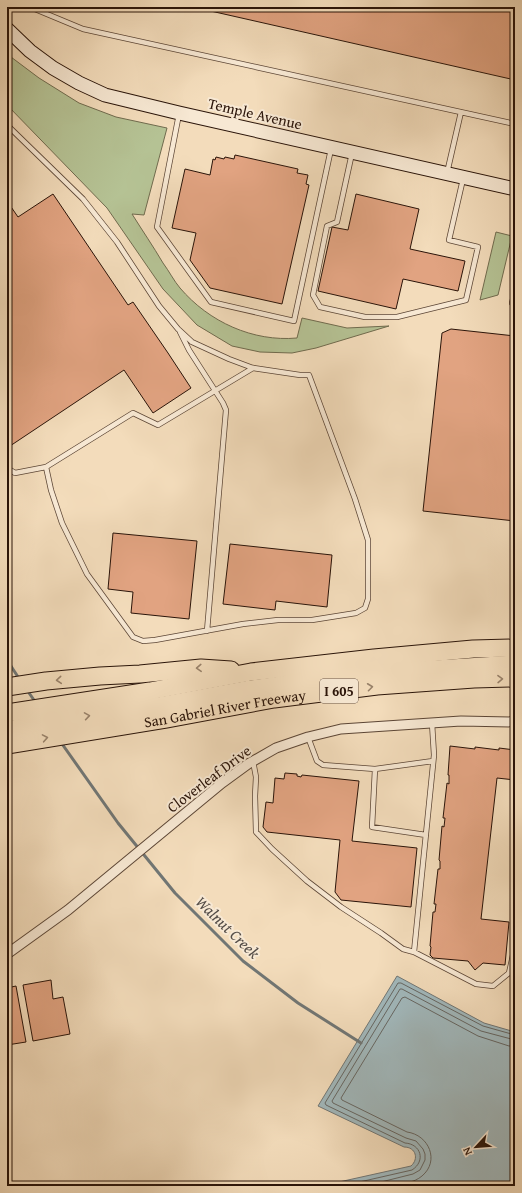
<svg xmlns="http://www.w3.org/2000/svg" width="522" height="1193" font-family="'Gentium Book Plus',serif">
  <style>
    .green { fill: #b5c294; stroke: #706b4e }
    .water { fill: #a1b8bc; stroke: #717674 }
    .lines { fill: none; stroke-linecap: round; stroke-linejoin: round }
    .shore { stroke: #666662; stroke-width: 1 }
    .stream { stroke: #717674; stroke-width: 3 }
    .building { fill: #e1a381; stroke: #2a1409 }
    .lane-casing { stroke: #5c4636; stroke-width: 6 }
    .street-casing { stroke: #5c4636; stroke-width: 11 }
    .secondary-casing { stroke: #2a1409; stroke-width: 15 }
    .highway-casing { stroke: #2a1409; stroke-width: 19 }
    .lane { stroke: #f7e8d3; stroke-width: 4.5 }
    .street { stroke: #f7e8d3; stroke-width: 9 }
    .secondary { stroke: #f7e8d3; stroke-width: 13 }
    .highway { stroke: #f3dcbb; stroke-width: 17 }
    .oneway { stroke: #99826b }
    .labels { text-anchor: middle; stroke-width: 4; stroke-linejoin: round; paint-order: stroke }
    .shield { fill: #f7e8d3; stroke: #685446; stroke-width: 1 }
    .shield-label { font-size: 14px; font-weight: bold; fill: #2a1409 }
    .street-label { font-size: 15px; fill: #2a1409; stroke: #f7e8d3 }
    .water-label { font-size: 16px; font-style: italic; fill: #544d48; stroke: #f7e8d3 }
  </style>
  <rect width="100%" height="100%" fill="#f3dcbb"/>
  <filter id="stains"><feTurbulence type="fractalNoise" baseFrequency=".005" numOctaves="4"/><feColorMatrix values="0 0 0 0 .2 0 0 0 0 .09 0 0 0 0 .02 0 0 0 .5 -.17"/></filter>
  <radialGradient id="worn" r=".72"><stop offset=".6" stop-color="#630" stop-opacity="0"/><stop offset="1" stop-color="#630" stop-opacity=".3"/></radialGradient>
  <path class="green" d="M11,57l28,21 40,25 37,14 51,11 -23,87 -12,-1c10,16 21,32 31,49 6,8 11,18 17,25 29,34 73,54 117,50l5,-20 45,10 42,-2 -73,22 -24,5 -32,-1 -28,-6 -35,-21 -34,-36 -56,-81 -100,-103v-44z
    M496,232l16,4 -14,59 -18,5z"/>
  <path class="water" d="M397,976l87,47 31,9v154h-194l90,-20c8,-7 5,-19 -7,-19l-86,-41z"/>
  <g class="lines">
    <path class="shore" d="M342,1186l70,-16c14,-9 9,-26 -7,-27l-79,-38 -1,-2 73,-120h3l82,43 32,9
      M365,1186l48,-12 7,-4 5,-10v-6l-2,-5 -7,-8 -10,-3 -73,-35 -1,-2 68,-112h2l79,42 34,9
      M392,1186c9,-2 22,-3 30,-10 18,-15 7,-41 -15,-44l-65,-32 -1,-2 61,-100 3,-1 73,39 31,10h6"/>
    <path class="stream" d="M7,660l13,20
      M27,690l9,13
      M60,741l58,82 57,70 68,68 55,42 63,40"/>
  </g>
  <path class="building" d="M193,7h322v73z
    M235,155l63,14 -1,4 11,2 -2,9 3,1 -27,119 -72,-16 -20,-28 6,-27 -24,-5 13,-59 25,6 3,-16 2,1 1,-3 8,2 1,-2 9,2z
    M53,194l75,111 5,-3 35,51 23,35 -38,25 -29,-43 -117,78v-247l11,16z
    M356,194l63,15 -9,40 55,12 -7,30 -55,-12 -7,30 -78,-18 14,-64 16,3z
    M451,329l64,7v185l-92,-10 19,-178z
    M113,533l84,8 -8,78 -58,-6 2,-21 -25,-3z
    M230,544l102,11 -5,52 -51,-6 -1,9 -52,-6z
    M450,746l25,3v-2l24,3v-2l16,2v30l-18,-2 -16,141 28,3 -4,43 -22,-2 -8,7 -7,-9 -35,-3 -3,-3 1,-8 -1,-1 3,-34h2l1,-8h-2l4,-35h2v-8l-1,-1 3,-34 2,1 1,-9h-2l4,-35 2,1v-9h-1z
    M285,773l12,1v2l4,1 1,-2 57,6 -7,60 65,7 -6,59 -70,-7 -6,-8 5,-52 -73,-8 -4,-5 3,-25 7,1 2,-25 9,1z
    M51,980l2,19 10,-2 7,37 -37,7 -10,-56z
    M16,986l10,56 -19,3v-57z"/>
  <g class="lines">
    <defs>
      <path id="lane" d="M30,7l53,22 432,95
        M7,44l6,-6
        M179,114l-22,113 54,75 83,19 37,-172
        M7,125l76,74 34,43 42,64 19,23 14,13 37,17 24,9 47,7h9l46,124 13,41v59l-3,9 -9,5 -44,7h-34l-35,4 -88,16 -12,1 -10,-4 -46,-63 -25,-51 -11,-33 -5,-23
        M352,153l-15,69 -10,4 -14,69 7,12 45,10h32l69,-17 12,-53 -29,-7 14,-61
        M447,173l14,-61
        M512,303l3,-12
        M180,332l9,18 34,53 3,7 -19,221
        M7,468l8,5 31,-6 87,-54 25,12 95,-57
        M432,723l2,32 -20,197 62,32 17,2 16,-13 6,-27v-11
        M308,737l9,24 6,4 52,4 58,-8
        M253,761l3,16 -1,19 1,36 16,17 35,32 34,26 40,26 22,16 11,3
        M375,769l-3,58 54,8"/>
      <path id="street" d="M7,954l61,-44 154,-127 26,-19 28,-16 32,-11 33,-8 120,-8 54,1"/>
      <path id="secondary" d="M7,29l23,22 23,17 26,15 26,12 74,18 336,76"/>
      <g id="highway">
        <path d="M7,687l39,-6 54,-5 40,-2 61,-6 30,2"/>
        <path d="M7,713l143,-22 101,-19 123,-14 99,-9 42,-1"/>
        <path d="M7,730l36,-7 115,-17 86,-16 90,-12 85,-8 96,-6"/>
        <path id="s1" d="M7,745l159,-26 108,-20 103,-13 97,-7 41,-1"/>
      </g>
    </defs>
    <use href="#lane" class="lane-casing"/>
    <use href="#street" class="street-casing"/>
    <use href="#secondary" class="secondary-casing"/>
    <use href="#highway" class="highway-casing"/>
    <use href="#lane" class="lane"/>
    <use href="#street" class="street"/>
    <use href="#secondary" class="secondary"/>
    <use href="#highway" class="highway"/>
  </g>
  <defs><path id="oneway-chevron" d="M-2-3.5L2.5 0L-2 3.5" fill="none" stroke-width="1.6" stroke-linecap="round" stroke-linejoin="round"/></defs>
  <g class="oneway">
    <use href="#oneway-chevron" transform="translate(199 668) rotate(177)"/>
    <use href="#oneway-chevron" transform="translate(500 679) rotate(-1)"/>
    <use href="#oneway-chevron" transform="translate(59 680) rotate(175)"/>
    <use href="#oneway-chevron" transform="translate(370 687) rotate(-7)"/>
    <use href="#oneway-chevron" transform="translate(87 716) rotate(-9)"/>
    <use href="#oneway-chevron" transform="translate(45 738) rotate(-10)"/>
  </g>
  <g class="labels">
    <rect class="shield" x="320" y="679" width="38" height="24" rx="3"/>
    <g class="shield-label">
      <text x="339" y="696">I 605</text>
    </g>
    <g class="street-label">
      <text transform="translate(255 114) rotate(13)" y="5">Temple Avenue</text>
      <text dy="5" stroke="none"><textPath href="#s1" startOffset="221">San Gabriel River Freeway</textPath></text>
      <text transform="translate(209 779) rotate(-37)" y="5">Cloverleaf Drive</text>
    </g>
    <g class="water-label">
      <text transform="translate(228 927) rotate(44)" y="6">Walnut Creek</text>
    </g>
  </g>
  <rect width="522" height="1193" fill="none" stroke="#f3dcbb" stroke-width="24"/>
  <rect x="8" y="8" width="506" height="1177" fill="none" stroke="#2a1409" stroke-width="2"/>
  <rect x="12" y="12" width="498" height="1169" fill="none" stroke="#2a1409"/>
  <g transform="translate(476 1147) rotate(244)" stroke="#f7e8d3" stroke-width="3" paint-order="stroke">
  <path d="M0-3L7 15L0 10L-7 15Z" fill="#2a1409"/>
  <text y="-6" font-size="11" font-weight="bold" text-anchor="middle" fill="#2a1409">N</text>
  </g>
  <rect width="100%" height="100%" filter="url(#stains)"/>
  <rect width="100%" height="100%" fill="url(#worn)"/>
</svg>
